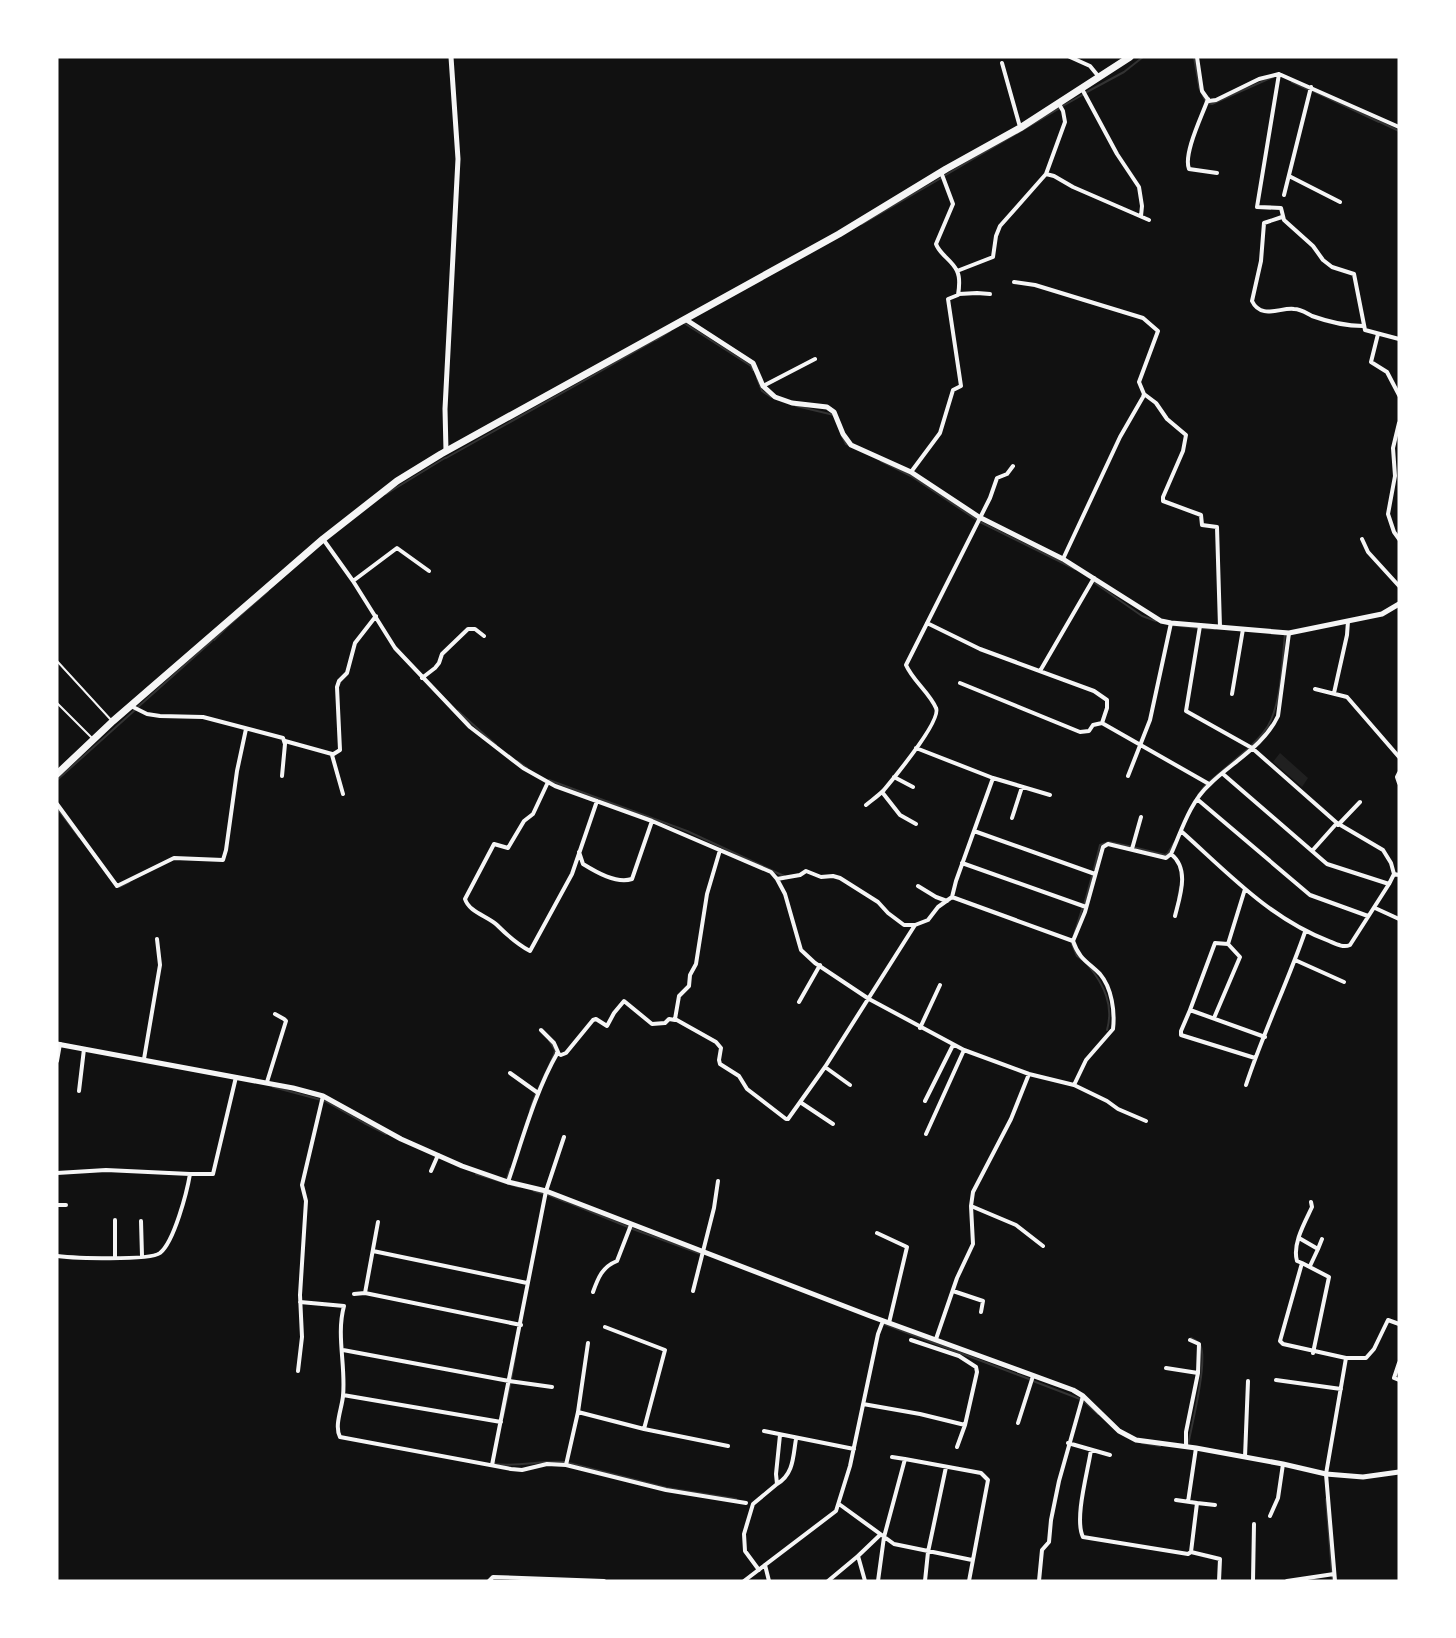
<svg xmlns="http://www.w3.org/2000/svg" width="1456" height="1638" font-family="'Work Sans',sans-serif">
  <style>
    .green { fill: #202020 }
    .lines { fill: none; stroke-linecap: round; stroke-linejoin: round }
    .stream { stroke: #333; stroke-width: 2 }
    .service { stroke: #f5f5f5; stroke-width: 2 }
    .minor { stroke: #f5f5f5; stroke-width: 4 }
    .tertiary { stroke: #f5f5f5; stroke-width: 5 }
    .trunk { stroke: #f5f5f5; stroke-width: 7 }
  </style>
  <rect width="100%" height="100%" fill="#111"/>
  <path class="green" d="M1280,753l28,25 -6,9 -29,-25z"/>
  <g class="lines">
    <path class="stream" d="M1194,57l5,29
      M1292,82l17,8
      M1199,87l7,15
      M1311,90l68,32
      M1085,93l39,-21 19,-15
      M1207,103l5,1 61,-27
      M1061,107l23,-13
      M1380,122l19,9
      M944,176l116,-68
      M862,224l81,-47
      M684,323l67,43 2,4
      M656,340l14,-9
      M757,378l5,13 9,6
      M587,379l68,-39
      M796,406l38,9
      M842,436l4,8 3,1
      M446,458l141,-79
      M881,461l30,15 66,44
      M386,494l59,-36
      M978,521l97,48
      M1092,581l50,35 14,5
      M1171,625l28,3
      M228,626l40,-35
      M1200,628l15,1
      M214,640l13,-13
      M138,707l74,-66
      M458,711l38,34
      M1251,746c8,-8 16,-16 20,-26 11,-26 11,-58 14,-86
      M517,761l10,7
      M57,780l78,-70
      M549,780l138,51 97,45
      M1208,783l41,-35
      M1198,795l9,-12
      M57,808l22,29
      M1133,847l32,8 3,-2 6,-10
      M1094,869l6,-24 9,-3 24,5
      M116,887h3l10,-5
      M1178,899l2,-12
      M1084,905l8,-29
      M1073,938l10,-32
      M1072,944l5,12 7,5
      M1088,965c16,20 26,40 19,65
      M273,1087l52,14 39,22 22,11
      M537,1092l17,-37 1,-5 -6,-10
      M530,1110l6,-17
      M476,1174l43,13
      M506,1181l4,-12
      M534,1191l11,3
      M546,1194l20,8
      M567,1202l61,25
      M630,1228l71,26
      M884,1324l145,55
      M511,1380l5,-29
      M1033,1381l47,18
      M1085,1402l13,12
      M503,1417l8,-36
      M1142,1443l18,3
      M1188,1445c4,-21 19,-80 13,-98 -2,-6 -6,-7 -10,-9
      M494,1461l1,3c25,3 46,-4 70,-2
      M569,1463l98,25 69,11
      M1326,1499l6,75
      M1332,1575l1,6"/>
    <path class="service" d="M57,661l55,60
      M57,703l36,36"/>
    <path class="minor" d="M1070,57l20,9 9,11
      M1197,57l5,34 7,10 7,-1 43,-21 20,-5 120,53
      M1002,63l18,64
      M1279,74l-22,133 24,1 3,12 29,26 10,14 9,7 22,7 11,56 34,9
      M1082,89l35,65 22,33 3,19 -1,10
      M1208,99c-6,17 -25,55 -19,70l28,4
      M1046,174l8,2 19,11 76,33
      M1289,176l51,26
      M1284,195l27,-108
      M1282,217l-18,6 -3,38 -9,40c9,19 29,6 42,8 7,0 12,4 18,7 14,5 35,10 51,10
      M957,271l36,-14 3,-21 4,-10 46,-52 19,-52 -2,-11 -4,-7
      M1014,282l21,3 108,33 15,13 -19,51 5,12 -1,3 -23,40 -57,122
      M959,294l18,-1 13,1
      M1378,334l-7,28 16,10 12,23
      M763,386l52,-27
      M1144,394l12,9 11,16 19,16 -3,16 -20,46v4l38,14 1,10 15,2 3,100
      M1399,423l-6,25 2,28 -7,38 6,18 5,7
      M911,472l29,-39 13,-43 8,-4 -13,-87 10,-4c1,-6 2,-18 -1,-24 -5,-11 -17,-16 -21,-27l17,-40 -12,-32
      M323,539l30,42 42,67 75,79 53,41 32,18 97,35 119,51 6,7 8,15 16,56 14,13 54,36 95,51 65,24 45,11 33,16 11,8 28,12
      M1362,539l6,13 31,34
      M353,581l44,-33 32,23
      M927,623l53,26 114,42 13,9v8l-5,15 107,61
      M1200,626l-14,85 66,37 85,75 46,27 8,13 3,11
      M1040,671l54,-93
      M422,678l13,-10 4,-5 3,-9 26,-25h7l9,7
      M960,683l120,49 9,-1 4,-6 9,-2
      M1315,689l32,8 52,60
      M1334,693l13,-58 1,-14
      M1232,694l11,-65
      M131,706l16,8 13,2 43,1 80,21 2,6 -3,32
      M285,741l47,13
      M916,748l77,30 57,17
      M1399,773l-2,4 2,6
      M1223,774l104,90 62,20 5,-10 5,1
      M1128,776l22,-56 21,-97
      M894,777l19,10
      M548,782l-15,32 -9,7 -16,27 -14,-4 -29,55c4,13 22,17 32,26 11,11 20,19 33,26l42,-77 25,-73
      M882,792l18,23 16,9
      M343,794l-11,-39 8,-5 -3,-63 2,-6 8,-8 8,-30 21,-27
      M1197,799l113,96 58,21
      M57,804l60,82 57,-28 49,2 3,-10 11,-79 9,-42
      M866,805c6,-5 12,-9 18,-15 9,-11 58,-70 52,-82 -7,-16 -23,-27 -30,-43l84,-167 7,-20 10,-4 6,-8
      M1012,818l10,-31
      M1338,825l22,-23
      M974,831l121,43
      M1181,831c46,41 89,88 148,110 7,3 14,7 21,4l39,-61
      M1132,849l9,-32
      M720,850l-13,44 -11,70 -6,11 -1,11 -10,10 -4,23 41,23 5,6 -2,12 1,4 19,12 8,13 39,30h2l37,-52 90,-142
      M1312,851l25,-28
      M579,852l4,12c13,8 33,20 49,15l20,-58
      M1171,854c19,15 9,42 4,62
      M962,863l124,44
      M777,879l23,-4 6,-4 15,6 12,-1 7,2 38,24 10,11 16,12h11l13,-5 10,-13 14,-10 4,-16 37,-103
      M918,886l18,11 11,4
      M952,897l121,44
      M1375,908l24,11
      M1228,944l-13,-1 -25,67 75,27
      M1295,960l49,22
      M799,1002l21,-37
      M1190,1010l-9,21v4l74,23
      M1214,1018l26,-61 -12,-13 17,-55
      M920,1028l20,-43
      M557,1053l4,2 5,-2 27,-33 3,-1 11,7 7,-13 10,-12 28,23 13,-1 4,-4 6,1
      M144,1059l16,-94 -3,-26
      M57,1061l3,-17
      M825,1067l25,18
      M510,1073l28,20
      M267,1082l19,-61 -2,-2 -9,-5
      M1074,1085l12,-25 27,-31c2,-17 -1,-41 -13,-55 -12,-12 -21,-15 -27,-33l12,-29 18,-65 5,-3 58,14 5,-4c10,-22 19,-52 38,-69 22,-22 55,-39 69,-69l11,-83
      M1246,1085c17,-52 41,-101 59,-153
      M79,1091l5,-42
      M925,1101l28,-56
      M800,1102l33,22
      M926,1134l38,-84
      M431,1171l7,-16
      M57,1173l49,-3 84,4
      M508,1182c15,-44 27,-90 50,-130l-4,-9 -13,-13
      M1311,1202l1,5c-7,15 -20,37 -15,54l5,2 -22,78 3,3 63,14 -20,116 9,107
      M57,1205h9
      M971,1206l45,19 27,21
      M115,1220v37
      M141,1221l1,35
      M877,1233l30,14 -18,76
      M1299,1238l19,11 4,-10
      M373,1251l154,32
      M57,1256c16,2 92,5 103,-3 14,-11 27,-61 30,-79h23l23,-97
      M1302,1263l27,14 -16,76
      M1310,1266l8,-17
      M693,1291l21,-83 4,-27
      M953,1291l30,10 -2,11
      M593,1292c5,-14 9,-25 24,-31l14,-36
      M365,1293l13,-71
      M354,1294l11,-1 156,32
      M300,1302l44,4c-8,29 2,60 -1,90 -1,12 -9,30 -3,41l171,32 11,1 25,-6 19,1 100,25 80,13
      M605,1327l60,23 -21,79
      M936,1339l21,-61 16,-34 -2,-38 2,-14 38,-73 18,-45
      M911,1340l48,16 17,11 1,5 -12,53 -8,22
      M1190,1340l9,4 -1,29
      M343,1350l166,31 43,6
      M1346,1358h20l8,-9 14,-29 11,4
      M1399,1363l-5,15 5,2
      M1166,1368l32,5 -12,59v14
      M298,1371l4,-34 -2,-42 6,-94 -4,-16 21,-89
      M1276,1380l65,9
      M343,1395l158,27
      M863,1404l57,10 45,11
      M578,1412l66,17 84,17
      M1018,1423l15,-47
      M764,1431l90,18
      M1068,1443l42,12
      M1091,1450c-3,21 -17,69 -8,87l105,17 3,-2 29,7 -1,22
      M892,1457l13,2
      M1245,1457l3,-76
      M492,1465l54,-274 18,-54
      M566,1465l12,-53 10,-69
      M777,1484c17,-10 16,-28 19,-45
      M1176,1500l21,3 -6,49
      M1188,1502l8,-54
      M1197,1503l18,2
      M839,1504l55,40 78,16
      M1270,1516l8,-18 5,-34
      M765,1565l4,16
      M759,1570l-14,-19 -1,-17 9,-30 24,-20 -1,-10 4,-39
      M489,1581l4,-4 111,4
      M744,1581l92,-70 14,-45 28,-132 5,-13
      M828,1581l30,-25
      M865,1581l-7,-25 22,-21
      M878,1581l6,-44 21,-78 76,14 7,7 -19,101
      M925,1581l3,-29 18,-85
      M1039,1581l3,-31 7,-8 2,-22 8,-39 24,-85
      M1253,1581l1,-57
      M1287,1581l47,-7"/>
    <path class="tertiary" d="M685,319l68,44 10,23 12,11 17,6 35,4 7,5 9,22 8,11 60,27 68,45 84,42 98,62 10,2 118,10 93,-19 17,-10
      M446,451l-1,-42 13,-250 -7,-102
      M57,1044l236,44 30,8 78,43 61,27 46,16 38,9 324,125 203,74 10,6 36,35 17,9 60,8 87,16 43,10 37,3 36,-5"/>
    <path class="trunk" d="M57,774l56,-53 210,-182 74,-58 44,-27 398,-220 107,-65 74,-41 110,-71"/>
  </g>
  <rect width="1456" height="1638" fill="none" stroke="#ffffff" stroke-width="117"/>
</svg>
